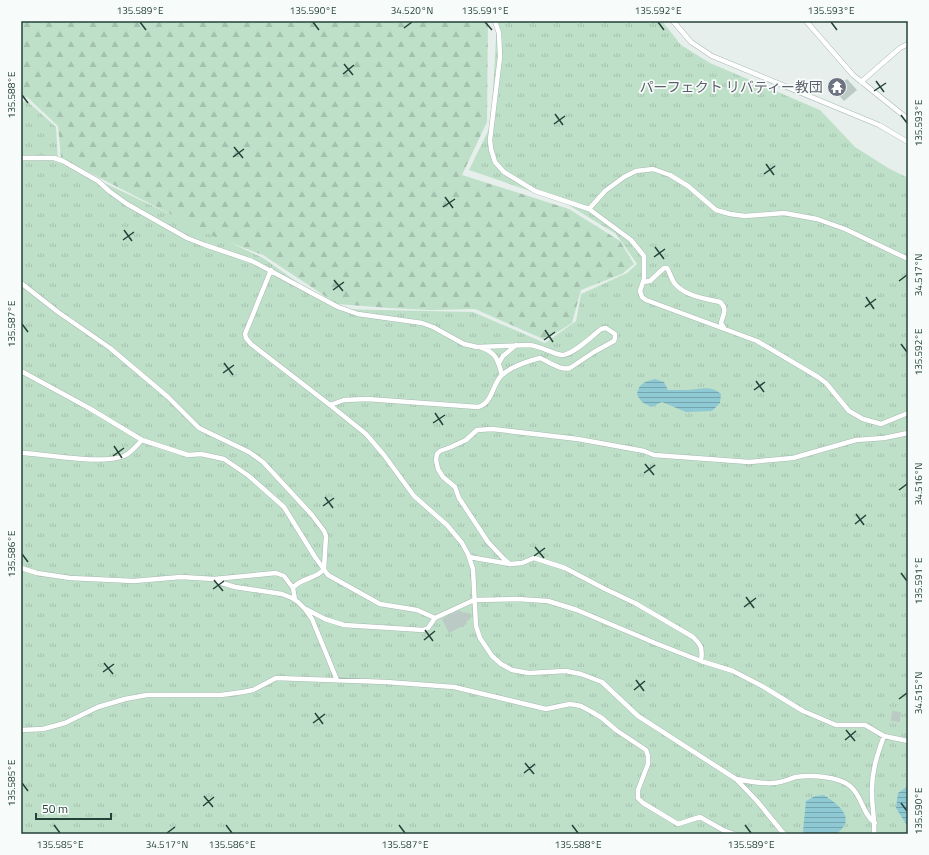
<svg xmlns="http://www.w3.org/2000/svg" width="929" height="855" font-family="'Titillium Web','Noto Sans JP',sans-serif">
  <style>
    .grass { fill: url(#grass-tufts) }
    .forest { fill: url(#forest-firs) }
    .water { fill: url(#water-rules) }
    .building { fill: #bbcac4 }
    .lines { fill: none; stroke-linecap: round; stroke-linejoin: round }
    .lane-casing { stroke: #a8b8b2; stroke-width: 5.5 }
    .lane { stroke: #fff; stroke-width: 4.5 }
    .ticks { fill: none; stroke: #24423a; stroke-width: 1.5 }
    .labels { text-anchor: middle; stroke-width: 3.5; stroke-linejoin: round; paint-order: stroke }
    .worship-label { font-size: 14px; fill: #5b616d; stroke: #f7fbf9; text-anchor: end }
    .neatline { fill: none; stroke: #24423a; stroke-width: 1.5 }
    .ticks-label { font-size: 10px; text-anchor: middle; fill: #24423a }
  </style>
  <defs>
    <pattern id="grass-tufts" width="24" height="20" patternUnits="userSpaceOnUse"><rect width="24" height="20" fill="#bfe0c8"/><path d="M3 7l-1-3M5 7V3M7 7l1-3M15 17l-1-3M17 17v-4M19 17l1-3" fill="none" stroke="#a4c1ad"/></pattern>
    <pattern id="forest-firs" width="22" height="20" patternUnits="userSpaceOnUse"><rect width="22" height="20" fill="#bfe0c8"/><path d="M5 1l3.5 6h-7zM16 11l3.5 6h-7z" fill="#a4c1ad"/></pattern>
    <pattern id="water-rules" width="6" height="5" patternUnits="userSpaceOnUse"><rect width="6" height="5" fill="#8ec9d4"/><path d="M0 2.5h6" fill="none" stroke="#74a5ad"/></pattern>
  </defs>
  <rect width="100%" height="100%" fill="#e6efeb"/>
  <path class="grass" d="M497,21h165l19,24 29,18 110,47 35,37 33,21 20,10v656h-887v-732l6,-1 29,26 2,34 205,97 73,51 137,3 72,31 31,-22 5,-27 46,-21 10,-9 -21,-30 -51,-31 -96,-33 22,-45z"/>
  <path class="forest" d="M21,21h467l-1,101 -25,53 107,34 51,32 14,23 -12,10 -41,16 -9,33 -27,17 -70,-31 -44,1 -42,-2 -52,-4 -74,-49 -48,-18 -154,-79 -3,-32 -31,-29 -6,1z"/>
  <path class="water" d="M655,379l9,3 4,8c7,0 13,0 20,0 13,-1 23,-5 33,4l-1,9 -8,8 -26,1 -24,-10 -11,5 -9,-5 -5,-7c2,-12 7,-13 18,-16z
    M908,786v38h-2l-10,-16 2,-15z
    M824,795c10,7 29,19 19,32 -1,3 -5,5 -7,7h-32l-1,-3 3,-30 9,-5z"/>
  <path class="building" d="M847,79l10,11 -13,11 -10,-11z
    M460,610l1,2 8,1 2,4 -1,2 -4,3 1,2 -18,9 -7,-14z
    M892,711l9,1 -1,10 -9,-1z"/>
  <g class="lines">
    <defs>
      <path id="lane" d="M495,21l4,12 1,24 -10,83 1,9 4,13 9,10 31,19 54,18 42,31 13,16v23l-4,12 2,6 4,3 111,41 61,36 8,6 23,28 14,8 18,5 27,-11
        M673,21l18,21 21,14 167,69 29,17
        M806,21l47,54 55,44
        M861,82l39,-34 8,-4
        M21,158h33l9,3 35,20 11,10 18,13 60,34 18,7 47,16 86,46 20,7 64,9 11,4 31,17 13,3 52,-2c12,1 24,9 33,10 11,0 30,-19 39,-26l5,-1 9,6v4l-1,3 -20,11 -24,16c-9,3 -21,-6 -30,-10 -12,3 -28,8 -38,17 -10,9 -9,28 -24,32l-111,-8 -23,1 -14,5
        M589,209l16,-18 19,-14 12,-6 17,-2 17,6 18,11 28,24 14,4 15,2 39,-3 33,6 28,10 63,30
        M271,270l-26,64 1,4 5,6 79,61 36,29 18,21 30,41 33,29 15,18 6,11 5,15 3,57 4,12 12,18 9,8 11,6 17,3 37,-2 15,3 21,8 36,34 98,63 21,22 27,33
        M643,282l7,-1 14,-13h3c4,6 4,12 9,17 10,11 30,14 44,17 8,7 3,13 1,21l3,5
        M21,283l37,29 52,36 58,49 31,31 50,24 14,10 49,53 12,16 2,5 -2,33c-8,11 -23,8 -31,19l2,12
        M480,347c16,5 18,13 22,28
        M499,363l4,-7 13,-11
        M21,371l68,37 53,32 46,15 13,-1 23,5 25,17 35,31 31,50 13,18 52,29 37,6 18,8 39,-18 43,-1 31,2 29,9 78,33 46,18 32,10 29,15 41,25 33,14h29l19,11 24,5
        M21,453c27,1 79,12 103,3 7,-3 13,-11 18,-16
        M469,557l41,7 12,-1 12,-5 31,10 40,21 30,14 58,34c8,8 10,11 8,24
        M510,564l-6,-5 -16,-17 -29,-44 -4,-11 -12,-10 -5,-8 -2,-9 1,-6 3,-3 11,-4 15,-7 11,-10 15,-1 86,10 66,12 10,4 95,7 44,-4 63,-18 28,-2 24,-5
        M21,568l16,5 33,5 64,3 47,-4 33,2 8,4 13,4 47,7 10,4 6,4 7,7 7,10 25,61
        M214,579l62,-6 8,3 9,12
        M306,609l19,10 19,6 79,5 5,-2 7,-10
        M21,730l22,-1 22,-6 33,-16 27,-8 22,-4h74l22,-3 10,-2 23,-12 110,4 68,5 92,22 24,-5 11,2 11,6 10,6 14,12 30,20 2,6v8l-10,26v8l5,5 35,21 22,-7 23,13 11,4
        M736,779c13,2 25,5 37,4 8,0 16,-4 23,-6 15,-2 42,-1 54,9 12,9 12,28 25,37
        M874,834c1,-14 -2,-27 -2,-40 -1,-21 5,-39 12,-58"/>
    </defs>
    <use href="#lane" class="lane-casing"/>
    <use href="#lane" class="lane"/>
  </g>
  <path class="ticks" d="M140,22l6,8M313,22l6,8M485,22l7,8M658,22l6,8M831,22l6,8M404,28l8,-6M344,64l9,11M343,74l11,-9M876,81l8,11M874,91l12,-8M22,95l6,8M555,114l8,11M901,115l6,8M554,124l11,-8M234,147l9,11M233,157l11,-8M766,164l8,11M764,174l11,-8M445,197l8,11M443,207l12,-8M124,230l8,11M123,240l11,-8M655,247l9,12M654,257l11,-8M334,280l9,11M899,281l8,-6M333,290l11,-8M866,297l8,12M865,307l11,-8M22,324l6,8M545,330l8,12M544,340l11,-8M901,344l6,8M224,363l9,12M223,373l11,-8M756,381l8,11M754,390l11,-8M435,413l8,12M433,423l12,-8M114,446l8,12M113,456l11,-8M645,464l9,11M644,473l11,-8M899,490l8,-6M325,497l8,11M323,506l11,-8M856,514l8,11M855,524l11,-9M535,547l9,11M22,554l6,8M534,556l11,-8M901,573l6,8M214,580l9,11M213,589l11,-8M746,597l8,11M744,607l12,-9M425,630l8,11M424,640l11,-9M104,663l9,11M103,672l11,-8M636,680l8,11M634,690l11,-9M899,699l8,-6M315,713l8,11M313,723l12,-9M846,730l9,11M845,740l11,-9M525,763l9,11M524,773l11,-9M22,783l6,8M204,796l9,11M901,803l6,8M203,806l11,-9M54,825l6,8M226,825l6,8M399,825l6,8M572,825l6,8M745,825l6,8M167,833l8,-6"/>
  <defs>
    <symbol id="temple-disc" viewBox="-11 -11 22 22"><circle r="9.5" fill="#6b7280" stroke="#f7fbf9"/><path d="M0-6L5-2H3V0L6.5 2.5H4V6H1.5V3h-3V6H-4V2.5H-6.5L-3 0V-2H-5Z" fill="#fff"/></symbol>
  </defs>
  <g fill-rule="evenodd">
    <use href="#temple-disc" x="826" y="76" width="22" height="22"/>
  </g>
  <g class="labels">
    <g class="worship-label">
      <text x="823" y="92">パーフェクト リバティー教団</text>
    </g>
  </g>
  <rect width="929" height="855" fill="none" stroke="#f7fbf9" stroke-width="44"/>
  <path d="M36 813v6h75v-6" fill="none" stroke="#24423a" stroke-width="2"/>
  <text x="42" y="813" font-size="12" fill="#24423a" stroke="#f7fbf9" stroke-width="3" paint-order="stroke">50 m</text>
  <rect x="22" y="22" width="885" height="811" class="neatline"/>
  <g class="ticks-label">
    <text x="140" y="14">135.589°E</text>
    <text x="313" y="14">135.590°E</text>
    <text x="412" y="14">34.520°N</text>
    <text x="485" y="14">135.591°E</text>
    <text x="658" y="14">135.592°E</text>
    <text x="831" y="14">135.593°E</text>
    <text transform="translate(11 95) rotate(-90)" y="4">135.588°E</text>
    <text transform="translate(918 123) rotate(-90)" y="4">135.593°E</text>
    <text transform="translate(918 275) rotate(-90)" y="4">34.517°N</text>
    <text transform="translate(11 324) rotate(-90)" y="4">135.587°E</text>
    <text transform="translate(918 352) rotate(-90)" y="4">135.592°E</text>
    <text transform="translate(918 484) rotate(-90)" y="4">34.516°N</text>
    <text transform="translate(11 554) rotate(-90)" y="4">135.586°E</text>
    <text transform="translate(918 581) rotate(-90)" y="4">135.591°E</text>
    <text transform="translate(918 693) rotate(-90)" y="4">34.515°N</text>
    <text transform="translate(11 783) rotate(-90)" y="4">135.585°E</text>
    <text transform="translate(918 811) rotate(-90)" y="4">135.590°E</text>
    <text x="60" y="848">135.585°E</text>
    <text x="167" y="848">34.517°N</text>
    <text x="232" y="848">135.586°E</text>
    <text x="405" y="848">135.587°E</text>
    <text x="578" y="848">135.588°E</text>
    <text x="751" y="848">135.589°E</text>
  </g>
</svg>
